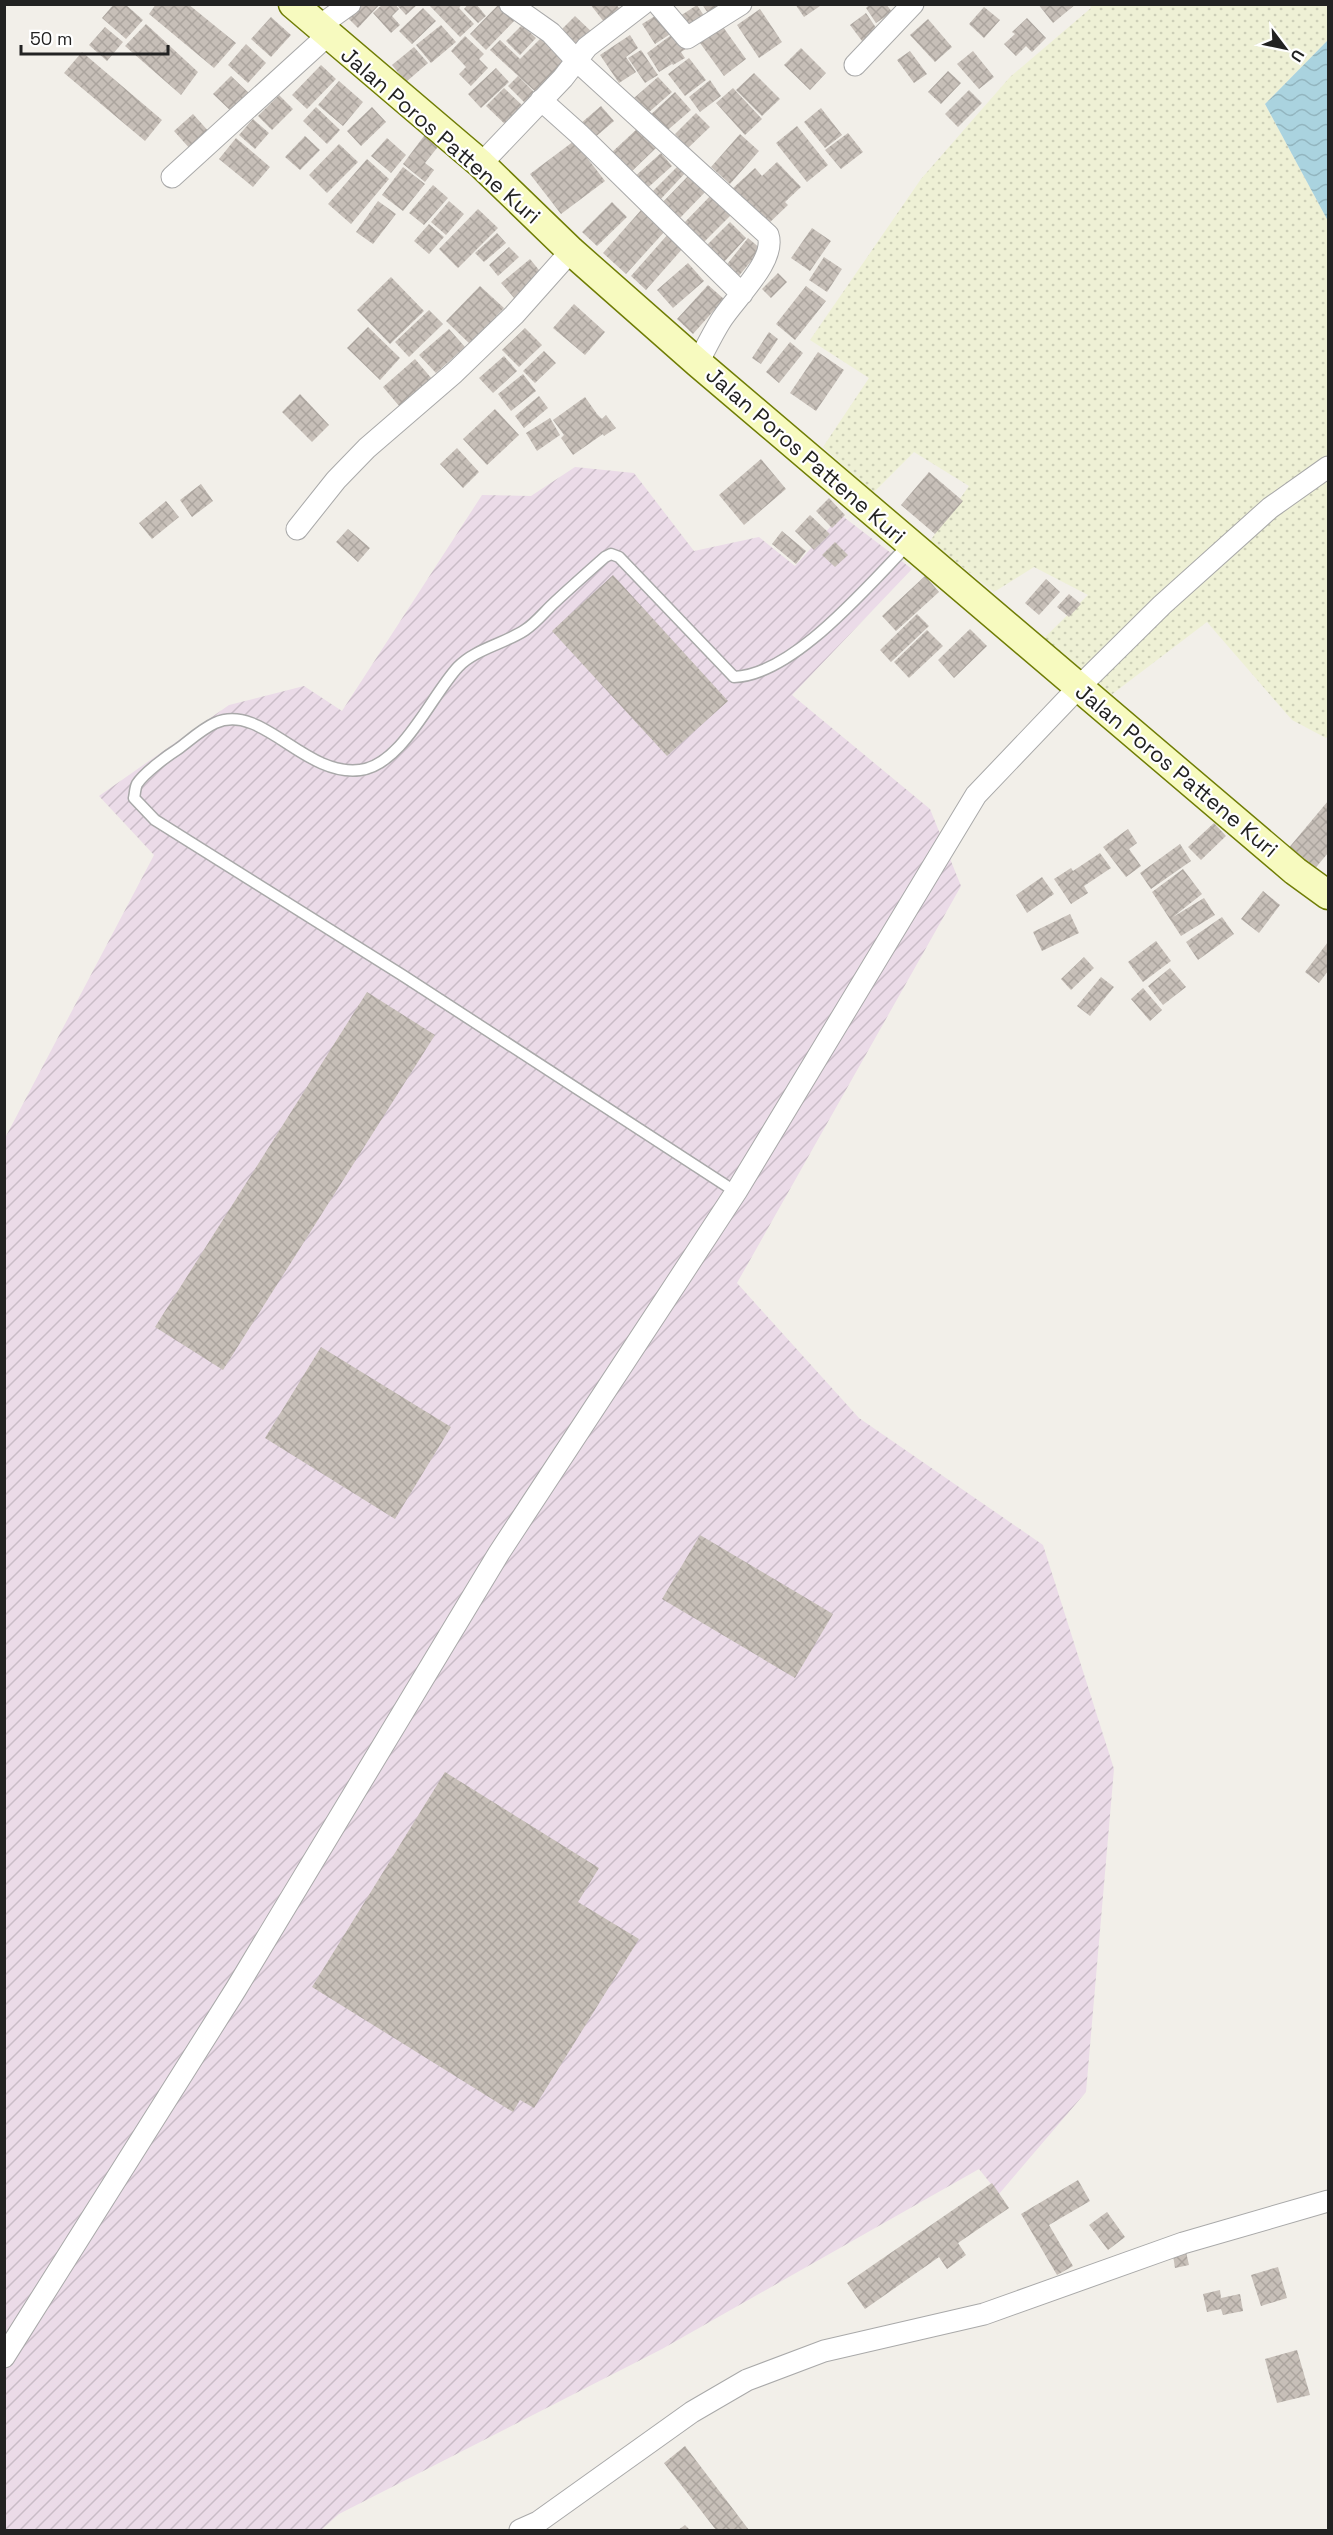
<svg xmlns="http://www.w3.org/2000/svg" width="1333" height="2535" font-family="'Space Grotesk',sans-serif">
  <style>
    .industrial { fill: url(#industrial-furrows) }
    .farmland { fill: url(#farmland-dots) }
    .water { fill: url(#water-waves) }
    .building { fill: url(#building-cross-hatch) }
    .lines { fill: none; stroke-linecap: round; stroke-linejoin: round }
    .lane-casing { stroke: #a9a9a9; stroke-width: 13 }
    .street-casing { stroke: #a9a9a9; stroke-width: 23 }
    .secondary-casing { stroke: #707d05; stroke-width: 31 }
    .lane { stroke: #fff; stroke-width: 10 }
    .street { stroke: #fff; stroke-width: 21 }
    .secondary { stroke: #f7fabf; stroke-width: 28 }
    .labels { text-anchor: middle; stroke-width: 4.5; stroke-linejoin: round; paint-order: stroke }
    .street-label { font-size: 22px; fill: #222; stroke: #fff }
  </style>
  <defs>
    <pattern id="industrial-furrows" width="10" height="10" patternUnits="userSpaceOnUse" patternTransform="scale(1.5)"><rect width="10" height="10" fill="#ebdbe8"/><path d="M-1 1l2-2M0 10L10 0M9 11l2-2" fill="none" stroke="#c9bcc7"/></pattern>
    <pattern id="farmland-dots" width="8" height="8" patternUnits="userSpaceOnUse" patternTransform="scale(1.5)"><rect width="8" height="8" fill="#eef0d5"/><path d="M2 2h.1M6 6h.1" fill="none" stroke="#ccceb7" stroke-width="1.8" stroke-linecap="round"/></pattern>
    <pattern id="water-waves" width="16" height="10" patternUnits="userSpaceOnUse" patternTransform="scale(1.5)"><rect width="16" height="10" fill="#aad3df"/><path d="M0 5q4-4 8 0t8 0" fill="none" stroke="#92b5bf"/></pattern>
    <pattern id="building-cross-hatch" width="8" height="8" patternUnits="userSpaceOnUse" patternTransform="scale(1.5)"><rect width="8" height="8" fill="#c7bfb8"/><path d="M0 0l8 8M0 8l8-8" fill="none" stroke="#aba49e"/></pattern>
  </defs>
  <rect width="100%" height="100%" fill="#f2efe9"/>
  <path class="industrial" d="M575,467l59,6 60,78 65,-14 36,29 46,-51 71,54 -120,126 138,114 31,77 -224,397 122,135 184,127 71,224 -28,323 -87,102 -20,-25 -317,180 -323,165 -18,16h-316v-1392l149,-283 -55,-59 130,-91 75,-19 38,25 140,-216 49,1z"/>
  <path class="farmland" d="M1090,5h238v35l-63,64 63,117v515l-2,2 -34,-18 -85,-98 -96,73 -67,-57 44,-43 -54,-28 -40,25 -64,-51 39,-55 -55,-34 -41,41 -50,-46 46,-69 -59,-38 111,-161 89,-102 81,-69z"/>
  <path class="water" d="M1328,40v181l-63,-117z"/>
  <path class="building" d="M114,4h11l18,16 -17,19 -24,-21z
    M156,4h32l48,39 -22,25 -65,-54z
    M355,4h25l-22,24 -13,-13z
    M383,4h12l4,5 -7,7 8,9 -9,8 -18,-20z
    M396,4h22l-12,11z
    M428,4h34l-3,4 15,16 -14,13z
    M468,4h8l10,12 -8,7 -14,-14z
    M499,4h5l13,14 -31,32 -16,-16z
    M590,4h26l7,10 -15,13z
    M702,4h31l-22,14z
    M795,4h24l1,2 -16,11z
    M870,4h16l6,8 -16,11 -10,-15z
    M1038,4h38l-23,19z
    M697,5l11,17 -21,13 -10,-17z
    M984,7l16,13 -16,18 -15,-14z
    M423,8l13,13 -24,23 -13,-13z
    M760,9l22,33 -23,16 -22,-33z
    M660,13l12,20 -17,11 -13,-20z
    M866,13l17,25 -15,11 -18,-24z
    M575,16l19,18 -15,16 -19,-19z
    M271,17l20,18 -20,22 -20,-18z
    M1027,18l19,20 -14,14 -6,-6 -10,10 -12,-12 11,-10 -3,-2z
    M928,19l24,28 -17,15 -25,-27z
    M146,24l52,48 -17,23 -56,-49z
    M441,25l15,17 -25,21 -15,-18z
    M522,25l14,13 -16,17 -14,-14z
    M105,27l18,15 -16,19 -18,-16z
    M723,27l23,32 -22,17 -24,-33z
    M678,30l11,17 -8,5 4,6 -12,7 -10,-15 9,14 -13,8 -12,-19z
    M545,34l30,29 -34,34 -51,-47 10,-10 20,19z
    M630,35l8,13 -12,9 10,15 -17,11 -19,-28z
    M465,36l19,18 -5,5 9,9 -17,18 -12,-12 7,-7 -15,-16z
    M246,44l20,19 -18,20 -20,-18z
    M414,47l14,16 -22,19 -14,-17z
    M801,48l25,25 -16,17 -26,-25z
    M641,50l17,25 -13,8 -17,-25z
    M910,51l17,23 -13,9 -17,-23z
    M973,51l21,26 -15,12 -22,-25z
    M82,52l80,68 -17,21 -81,-68z
    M689,58l17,22 -21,16 -17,-22z
    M321,65l15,14 -29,30 -15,-14z
    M496,68l13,14 -28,26 -13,-14z
    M948,71l13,12 -20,21 -13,-12z
    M754,73l26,26 -18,17 -26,-26z
    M231,76l21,20 -18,18 -21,-20z
    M518,76l21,21 -10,10 -21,-21z
    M658,77l14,15 -24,21 -14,-15z
    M710,80l11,16 -21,16 -11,-15z
    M339,81l24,21 -20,24 -25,-21z
    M504,88l21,20 -18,18 -21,-20z
    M733,88l29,31 -17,16 -29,-32z
    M969,90l13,13 -24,24 -13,-13z
    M675,92l16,18 -29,25 -15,-17z
    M279,95l14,14 -21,21 -14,-14z
    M601,106l13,15 -21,18 -13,-15z
    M316,107l24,23 -13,14 -24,-23z
    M372,107l14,15 -25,24 -14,-15z
    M821,108l21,27 -17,13 -21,-26z
    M696,113l14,14 -22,21 -13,-14z
    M193,114l18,20 -19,17 -18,-20z
    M253,119l16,14 -14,16 -16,-14z
    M797,126l31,39 -21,17 -31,-39z
    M638,128l18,20 -27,26 -19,-20z
    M427,132l14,11 -16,20 9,7 -9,12 -22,-18z
    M848,133l15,19 -22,17 -16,-19z
    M740,134l19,17 -29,33 -19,-17z
    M305,136l15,14 -20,20 -15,-13z
    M236,138l34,29 -17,20 -34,-28z
    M387,138l19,17 -15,18 -20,-17z
    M574,141l31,40 -44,33 -31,-40z
    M339,144l19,18 -31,31 -18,-18z
    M661,153l11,13 -29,26 -11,-13z
    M367,159l22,20 -38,45 -23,-20z
    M777,162l24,25 -16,15 3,3 -22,21 -34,-37 23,-21 7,8z
    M681,163l7,7 -30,32 -8,-8z
    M403,167l22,17 -22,27 -21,-16z
    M692,172l17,16 -30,31 -17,-16z
    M433,185l15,13 -24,27 -15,-12z
    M714,192l20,20 -30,30 -20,-19z
    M378,201l18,13 -23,30 -17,-12z
    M449,201l15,13 -18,21 -15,-13z
    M612,202l15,15 -30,29 -15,-14z
    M478,209l20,19 -40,40 -19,-19z
    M642,209l24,21 -40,44 -23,-21z
    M730,222l16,16 -22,24 -17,-17z
    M429,224l15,13 -15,17 -15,-13z
    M812,228l19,13 -21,30 -19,-13z
    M497,233l9,10 -22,19 -9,-9z
    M669,233l15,14 -38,43 -15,-14z
    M748,238l13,11 -28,34 -13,-10z
    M509,247l10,10 -21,19 -9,-11z
    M824,257l18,12 -15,23 -18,-12z
    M530,259l13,16 -28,24 -14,-16z
    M688,263l16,18 -31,27 -16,-18z
    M778,273l9,9 -16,16 -9,-9z
    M391,277l33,34 -34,33 -33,-34z
    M708,285l16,14 -31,35 -16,-15z
    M480,286l24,22 -34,36 -24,-23z
    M806,286l20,15 -31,39 -19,-16z
    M574,304l31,28 -20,23 -32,-27z
    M429,310l14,14 -34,33 -14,-15z
    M368,327l32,31 -20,22 -33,-32z
    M525,328l17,17 -23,22 -17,-17z
    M449,329l16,18 -29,26 -17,-18z
    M769,332l9,7 -17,25 -9,-6z
    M790,342l13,11 -24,30 -13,-11z
    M544,351l12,12 -21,20 -12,-12z
    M818,352l26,18 -28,41 -26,-18z
    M504,356l13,15 -24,22 -14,-15z
    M415,359l17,20 -32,28 -17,-20z
    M523,374l13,17 -25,20 -13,-17z
    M300,394l29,31 -17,17 -30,-30z
    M539,396l9,12 -24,20 -9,-12z
    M585,397l12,17 5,5 4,-4 10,13 -12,8 -1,-2 -30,21 -12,-17 3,-3 -11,-15z
    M495,409l24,26 -32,30 -24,-26z
    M550,418l10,17 -23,16 -11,-18z
    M457,448l22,24 -16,16 -23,-24z
    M761,459l25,30 -42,36 -25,-30z
    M929,472l34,29 -28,33 -34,-29z
    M201,484l12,17 -21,16 -12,-17z
    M829,498l16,17 -13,13 -16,-17z
    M166,501l13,16 -27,22 -13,-16z
    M810,515l20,19 -16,16 -19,-19z
    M348,529l22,19 -12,14 -22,-20z
    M782,531l24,20 -10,13 -24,-20z
    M835,542l13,13 -13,12 -13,-12z
    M613,575l115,126 -61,55 -115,-125z
    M925,576l14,16 -43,39 -14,-15z
    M1046,579l14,13 -21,23 -14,-12z
    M1069,594l12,10 -12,13 -12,-10z
    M917,614l12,12 -38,36 -11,-12z
    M970,629l17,17 -33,32 -16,-18z
    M927,630l16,16 -34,32 -15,-16z
    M1328,801v52l-16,19 -25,-22z
    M1214,823l12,13 -25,24 -13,-13z
    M1128,829l9,14 -8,6 12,17 -15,11 -23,-30z
    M1180,844l11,17 -40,28 -11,-16z
    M1100,853l11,15 -27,18 4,7 -17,11 -17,-25 17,-11 2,3z
    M1183,869l19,25 -29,23 31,-19 11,17 -34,21 -29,-44z
    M1042,877l12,17 -27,19 -11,-18z
    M1263,891l17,14 -21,28 -18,-14z
    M1070,914l9,19 -37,18 -9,-19z
    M1222,917l12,17 -36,26 -12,-18z
    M1156,941l15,20 -28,21 -15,-20z
    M1328,942v29l-9,12 -14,-11z
    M1084,957l10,11 -23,22 -10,-11z
    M1170,968l16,19 -23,18 -15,-19z
    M1101,977l13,10 -24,29 -13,-10z
    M1143,988l19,22 -12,11 -19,-22z
    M367,992l68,43 -212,335 -68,-43z
    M321,1347l130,80 -56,92 -130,-81z
    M700,1535l133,79 -38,64 -133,-79z
    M445,1772l154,96 -21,34 61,37 -105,169 -14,-8 -7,12 -201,-125z
    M1078,2180l12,21 -41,24 24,41 -16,9 -36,-61z
    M992,2183l17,25 -51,35 8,12 -19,14 -8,-12 -74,52 -18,-26z
    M1107,2212l18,25 -17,13 -19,-25z
    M1186,2252l3,13 -14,3 -2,-13z
    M1278,2267l9,31 -26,8 -10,-31z
    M1220,2290l1,8 19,-4 3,17 -20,4 -2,-6 -14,3 -4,-18z
    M1297,2350l13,45 -33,8 -12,-44z
    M685,2446l64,84h-33l-52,-67z
    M685,2525l5,5h-12z"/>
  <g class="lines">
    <defs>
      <path id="lane" d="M736,1192l-334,-217 -247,-155 -21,-22c1,-4 1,-10 3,-14 7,-11 30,-28 41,-35 12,-9 24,-20 37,-26 47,-21 89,54 145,47 42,-5 71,-74 98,-103 17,-18 46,-23 67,-37 11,-7 20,-19 30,-28 16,-15 33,-30 50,-45l6,-3 8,3 115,120c60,-2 134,-92 175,-133"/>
      <path id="street" d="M510,4l41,29 26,28 191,174c9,26 -36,66 -48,87 -8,13 -15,27 -22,41
        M658,4l29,34 54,-34
        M318,27l32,-23
        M855,65l58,-61
        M541,100l38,34 163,160
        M481,164l82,-86 24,-31 56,-43
        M172,177l156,-142
        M297,529l39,-49 31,-32 87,-75 60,-58 57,-64
        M4,2357l232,-368 263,-436 237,-361 240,-397 103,-108 83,-82 108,-97 58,-41
        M520,2530l18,-8 154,-110 55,-32 77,-29 160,-37 199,-71 145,-42"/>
      <path id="secondary" d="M293,4l188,160 90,87 127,112 597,508 33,24"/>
    </defs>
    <use href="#lane" class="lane-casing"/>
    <use href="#street" class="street-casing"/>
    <use href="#secondary" class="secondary-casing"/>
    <use href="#lane" class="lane"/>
    <use href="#street" class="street"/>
    <use href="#secondary" class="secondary"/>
  </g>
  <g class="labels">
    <g class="street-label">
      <text transform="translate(441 135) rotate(41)" y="8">Jalan Poros Pattene Kuri</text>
      <text transform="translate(806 455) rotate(41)" y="8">Jalan Poros Pattene Kuri</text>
      <text transform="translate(1177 770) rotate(40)" y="8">Jalan Poros Pattene Kuri</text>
    </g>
  </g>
  <rect width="1333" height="2535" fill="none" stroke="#222222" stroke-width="12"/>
  <g transform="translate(1285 48) rotate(122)" stroke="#ffffff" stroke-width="4.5" paint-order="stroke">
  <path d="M0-4.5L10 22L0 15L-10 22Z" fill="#222222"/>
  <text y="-9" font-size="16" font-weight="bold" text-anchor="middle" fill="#222222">U</text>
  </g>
  <path d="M21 45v9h147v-9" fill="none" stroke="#222222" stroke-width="3"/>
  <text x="30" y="45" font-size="18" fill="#222222" stroke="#ffffff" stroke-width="4.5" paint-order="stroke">50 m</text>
</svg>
